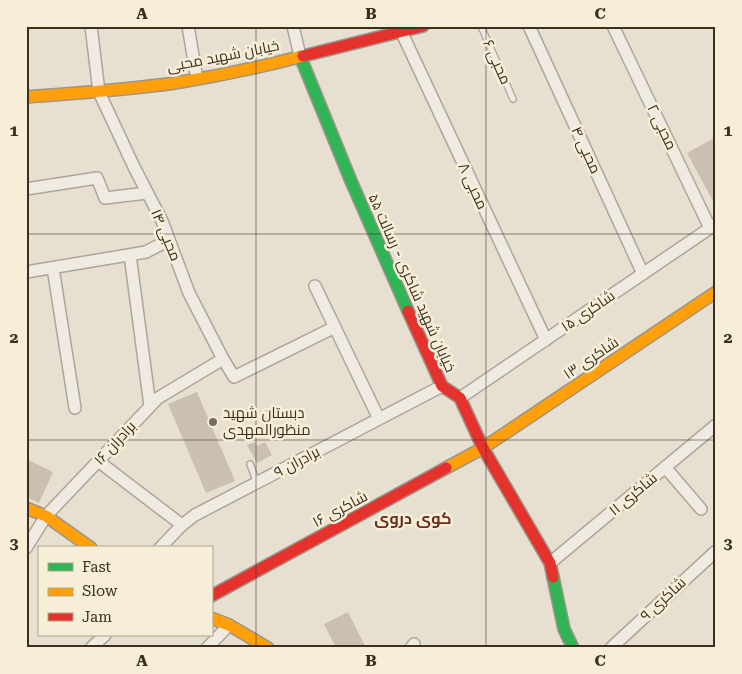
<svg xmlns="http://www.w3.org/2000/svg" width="742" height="674" font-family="'Roboto Serif',Cairo,serif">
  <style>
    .building { fill: #cbbfb2 }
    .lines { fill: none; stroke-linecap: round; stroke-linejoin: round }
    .lane-casing { stroke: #ada599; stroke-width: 8 }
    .street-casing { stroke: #ada599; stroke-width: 14 }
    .fast-casing { stroke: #9c958a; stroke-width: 14 }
    .slow-casing { stroke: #9c958a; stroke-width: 14 }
    .jam-casing { stroke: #9c958a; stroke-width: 14 }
    .lane { stroke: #efebe3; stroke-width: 5.5 }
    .street { stroke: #efebe3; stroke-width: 11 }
    .fast { stroke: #30b455; stroke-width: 11 }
    .slow { stroke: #ff9f0a; stroke-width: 11 }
    .jam { stroke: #e5322d; stroke-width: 11 }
    .grid { fill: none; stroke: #3d2e20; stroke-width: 1; stroke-opacity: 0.55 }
    .poi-dot { fill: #786c5e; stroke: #f7eed8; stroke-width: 2 }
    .labels { text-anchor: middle; stroke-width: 5; stroke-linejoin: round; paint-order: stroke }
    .street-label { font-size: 15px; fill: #3d2e20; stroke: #f7eed8 }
    .poi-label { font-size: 15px; fill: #3d2e20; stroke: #f7eed8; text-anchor: start }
    .neighbourhood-label { font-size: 16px; font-weight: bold; fill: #6b2e1e; stroke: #f7eed8 }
    .neatline { fill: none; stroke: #3d2e20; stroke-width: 2 }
    .grid-label { font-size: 16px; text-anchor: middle; font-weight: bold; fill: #3d2e20 }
  </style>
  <rect width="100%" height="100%" fill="#e7e0d1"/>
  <path class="building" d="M714,138l2,3v58l-3,2 -26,-48z
    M197,392l38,89 -29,12 -38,-89z
    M255,442l2,4 8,-4 7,13 -15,8 -10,-18z
    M26,459l27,13 -14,31 -13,-6z
    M348,612l18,36h-30l-12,-24z"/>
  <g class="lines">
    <defs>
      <path id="lane" d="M481,26l32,73
        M250,464l7,19"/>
      <path id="street" d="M91,26l8,66 35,75 28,54 27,72 34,66 11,18 101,-50
        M188,26l9,53
        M293,26l7,30
        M400,26l1,5 145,309
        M529,26l114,248
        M613,26l97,202
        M26,189l71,-11 8,20 42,-5
        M130,255l20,151
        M53,268l22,140
        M26,272l120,-20 23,-12
        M315,286l64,133
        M460,398l256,-174
        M98,461l84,64
        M665,467l36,42
        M26,548l20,-32 112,-118 65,-39
        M160,548l22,-23 13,-10 247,-129
        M550,563l166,-138
        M91,648l14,-13
        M207,648l22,-23
        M411,648l3,-4
        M611,648l105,-97"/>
      <path id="fast" d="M300,56l51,125 57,130
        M553,577l11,52 9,19"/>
      <path id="slow" d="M26,97c50,-4 100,-7 149,-14 43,-7 86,-16 128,-27
        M446,468l37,-20 233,-156
        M26,508l20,8 45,32
        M211,618l18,7 39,23"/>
      <path id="jam" d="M303,56l120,-30
        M408,311l34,75 18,12 23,50 67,115 3,14
        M211,596l235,-128"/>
    </defs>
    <use href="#lane" class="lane-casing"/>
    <use href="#street" class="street-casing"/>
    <use href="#fast" class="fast-casing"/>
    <use href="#slow" class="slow-casing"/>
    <use href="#jam" class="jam-casing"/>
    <use href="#lane" class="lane"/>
    <use href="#street" class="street"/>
    <use href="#fast" class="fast"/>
    <use href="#slow" class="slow"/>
    <use href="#jam" class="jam"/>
  </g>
  <path class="grid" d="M256,26v622M486,26v622M26,234h690M26,440h690"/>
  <circle class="poi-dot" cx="213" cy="422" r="5"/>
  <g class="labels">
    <g class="street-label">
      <text transform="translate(223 56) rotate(-11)" y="5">خیابان شهید محبی</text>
      <text transform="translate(497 62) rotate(66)" y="5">محبی ۶</text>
      <text transform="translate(662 127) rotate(64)" y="5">محبی ۲</text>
      <text transform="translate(586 150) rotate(65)" y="5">محبی ۴</text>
      <text transform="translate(473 186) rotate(65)" y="5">محبی ۸</text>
      <text transform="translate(166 235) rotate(67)" y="5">محبی ۱۴</text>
      <text transform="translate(412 283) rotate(66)" y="5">خیابان شهید شاکری - رسالت ۵۵</text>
      <text transform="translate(588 311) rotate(-34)" y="5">شاکری ۱۵</text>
      <text transform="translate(591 358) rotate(-34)" y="5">شاکری ۱۳</text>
      <text transform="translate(115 443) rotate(-47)" y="5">برادران ۱۶</text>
      <text transform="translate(297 462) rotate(-28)" y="5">برادران ۹</text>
      <text transform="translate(633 494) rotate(-40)" y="5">شاکری ۱۱</text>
      <text transform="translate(340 509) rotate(-28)" y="5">شاکری ۱۶</text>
      <text transform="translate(663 599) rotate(-43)" y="5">شاکری ۹</text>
    </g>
    <g class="poi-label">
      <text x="223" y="418">دبستان شهید<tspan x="223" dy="17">منظورالمهدی</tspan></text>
    </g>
    <g class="neighbourhood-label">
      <text x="413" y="524">کوی دروی</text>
    </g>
  </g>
  <rect width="742" height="674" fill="none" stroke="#f7eed8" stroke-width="55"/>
  <rect x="38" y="546" width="175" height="90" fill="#f7eed8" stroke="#ada18e"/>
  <rect x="48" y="563" width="25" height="8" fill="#30b455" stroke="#ada18e"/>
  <text x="82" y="572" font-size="15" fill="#3d2e20">Fast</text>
  <rect x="48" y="588" width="25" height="8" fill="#ff9f0a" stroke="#ada18e"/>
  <text x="82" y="596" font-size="15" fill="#3d2e20">Slow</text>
  <rect x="48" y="613" width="25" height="8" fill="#e5322d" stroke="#ada18e"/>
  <text x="82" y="622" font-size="15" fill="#3d2e20">Jam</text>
  <rect x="28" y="28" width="686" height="618" class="neatline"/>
  <g class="grid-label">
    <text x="142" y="19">A</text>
    <text x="371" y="19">B</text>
    <text x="600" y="19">C</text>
    <text x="14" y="136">1</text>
    <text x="728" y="136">1</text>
    <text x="14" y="343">2</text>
    <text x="728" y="343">2</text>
    <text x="14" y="549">3</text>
    <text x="728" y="549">3</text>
    <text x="142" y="666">A</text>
    <text x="371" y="666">B</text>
    <text x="600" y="666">C</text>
  </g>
</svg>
